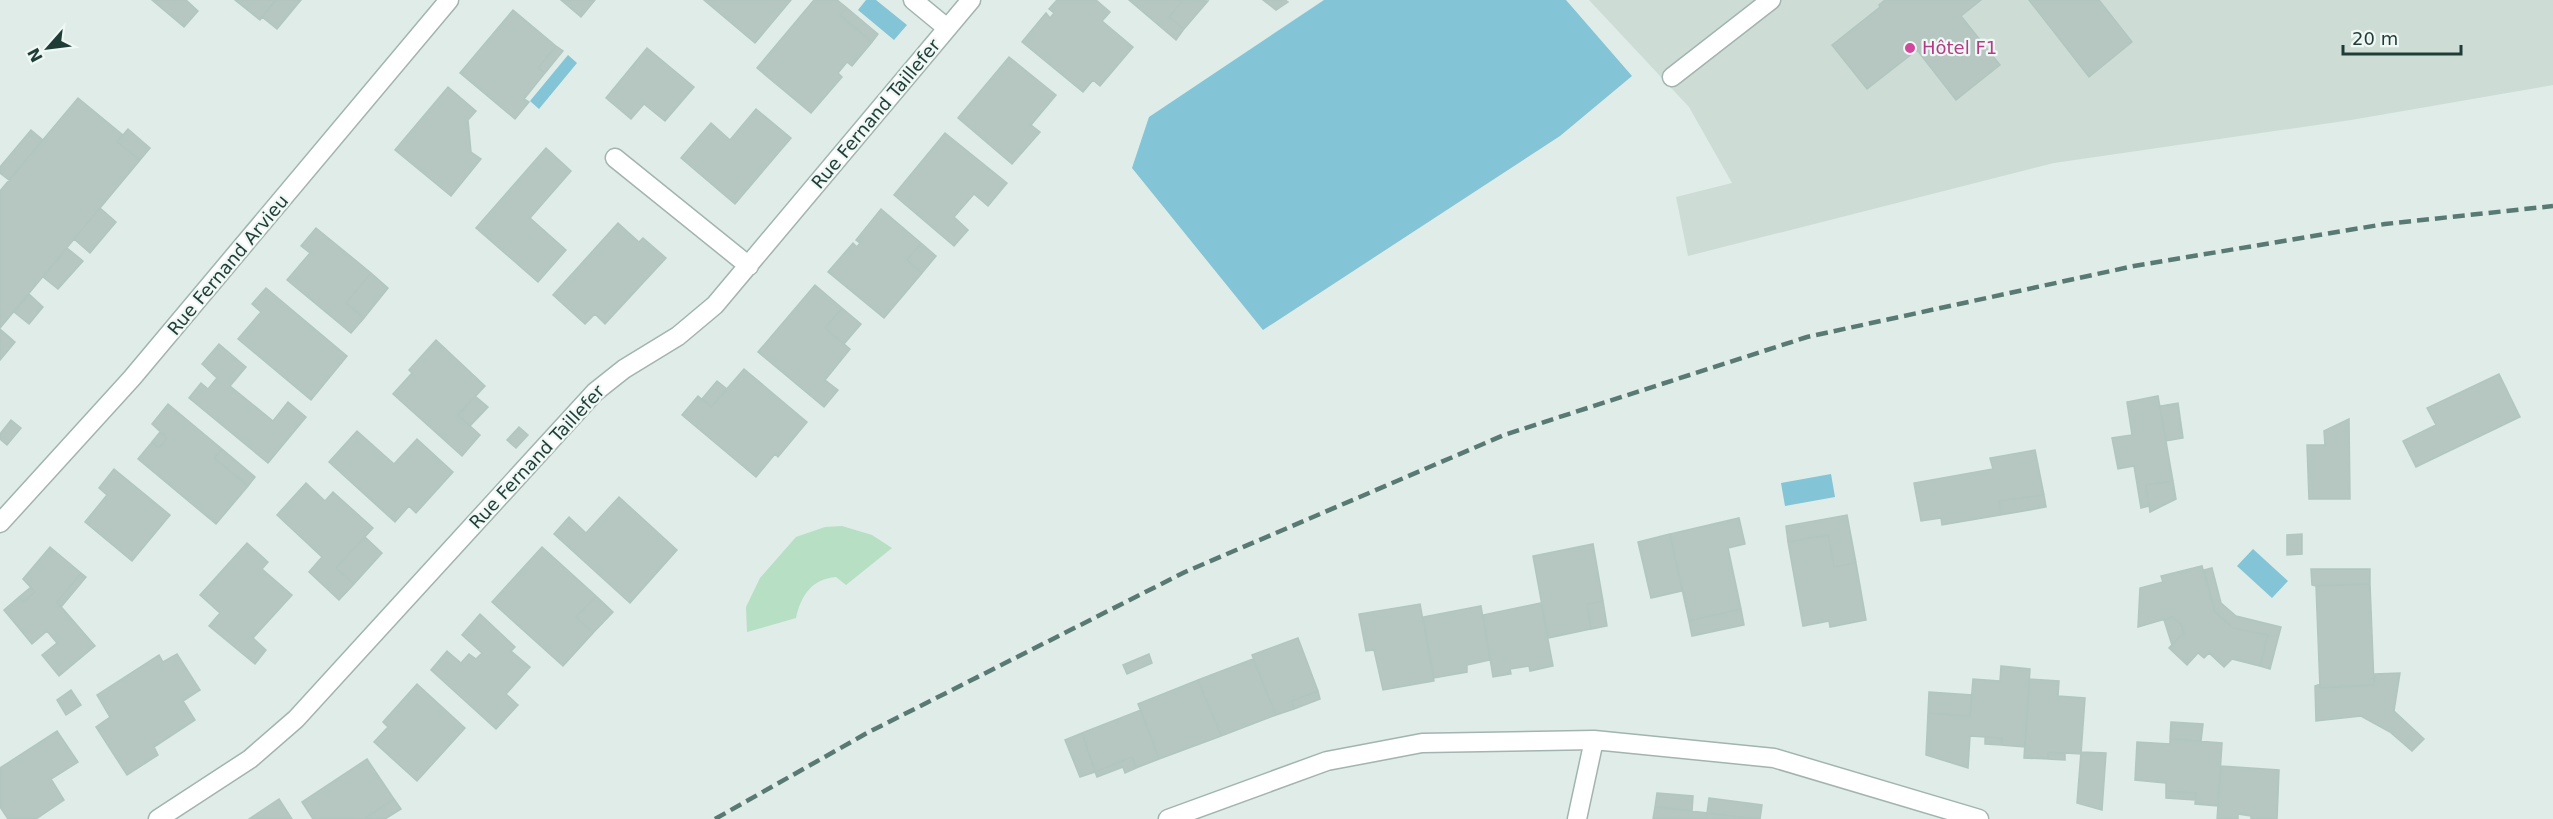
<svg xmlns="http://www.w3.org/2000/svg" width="2553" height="819" font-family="'DejaVu Sans',sans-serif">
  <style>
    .built { fill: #cedcd6 }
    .green { fill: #b6dfc4 }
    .water { fill: #83c4d6 }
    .building { fill: #b5c7c0; stroke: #b1c6bf; stroke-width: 1.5 }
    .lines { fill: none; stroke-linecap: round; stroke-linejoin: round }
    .minor-casing { stroke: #a2b4af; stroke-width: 21 }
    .minor { stroke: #fff; stroke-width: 18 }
    .rail { stroke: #597973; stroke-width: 4.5; stroke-dasharray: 12 6; stroke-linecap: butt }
    .hotel-dot { fill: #d1479c; stroke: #f0f8f5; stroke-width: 2 }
    .labels { text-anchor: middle; stroke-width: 4.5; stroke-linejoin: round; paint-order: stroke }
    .hotel-label { font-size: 18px; fill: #b23c85; stroke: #f0f8f5; text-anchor: start }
    .street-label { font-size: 18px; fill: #1f3d37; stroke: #f0f8f5 }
  </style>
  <rect width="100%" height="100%" fill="#dfece7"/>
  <path class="built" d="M1589,0h964v85l-202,35 -297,43 -366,93 -12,-59 56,-14 -43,-76z"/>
  <path class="green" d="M842,526l30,9 20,13 -46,37 -10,-8c-24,2 -35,18 -40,41l-49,14 -1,-25 14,-29 36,-41 29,-10z"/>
  <path class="water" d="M866,0h10l31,25 -13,15 -36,-30z
    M1324,0h242l66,76 -72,60 -297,194 -131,-162 17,-51z
    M568,55l9,8 -38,46 -9,-8z
    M1831,474l4,23 -50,9 -4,-23z
    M2253,549l35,32 -16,17 -35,-32z"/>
  <path class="building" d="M152,0h34l12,11 -14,16z
    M235,0h41l-16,20z
    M276,0h25l-24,29 -15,-12z
    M561,0h34l-14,17z
    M704,0h87l-36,43z
    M814,0h23l10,8 -7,7 32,27 -20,24 -5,-4 -9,11 4,4 -31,36 -54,-45z
    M1057,0h39l14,12 -8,9 31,26 -33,39 -7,-6 -10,12 -61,-50 24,-29 4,5 4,-5 -5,-4z
    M1129,0h54l-14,17 15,12 -8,11z
    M1183,0l25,1 -24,28 -15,-12z
    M1263,0h22l3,2 -12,8z
    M1885,0h96l-20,16 39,49 -44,35 -39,-50 -50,39 -35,-44 48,-38 -1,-2z
    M2029,0h70l33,42 -43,35z
    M847,8l31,26 -6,8 -32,-27z
    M513,10l43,36 -18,22 7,5 -21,26 5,3 -14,17 -55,-46z
    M556,46l7,5 -18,22 -7,-5z
    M647,48l47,39 -29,34 -21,-17 -13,15 -25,-21z
    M1009,57l47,38 -25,30 9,7 -28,32 -54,-46z
    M448,87l28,24 -8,9 3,32 10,7 -30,37 -56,-46z
    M78,98l45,37 -6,7 23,18 -140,168v-137z
    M756,109l35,29 -56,66 -54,-46 30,-35 19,17z
    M128,129l22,19 -10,12 -23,-18z
    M31,130l12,10 -34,40 -9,-7v-6z
    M945,133l62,50 -19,23 -14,-12 -20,23 14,13 -14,16 -60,-51z
    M546,148l25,23 -41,47 36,32 -28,32 -62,-54z
    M100,208l16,14 -26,31 -16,-14z
    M881,209l40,34 -14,17 15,13 -38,45 -56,-46 25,-29 4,4 3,-4 -4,-3z
    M618,223l21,19 4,-4 23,20 -61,66 -10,-10 -10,10 -32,-29z
    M316,228l55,45 -25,30 18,15 -13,15 -64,-53 23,-27 -9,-7z
    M921,243l15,13 -14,17 -15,-13z
    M67,248l16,13 -25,28 -15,-12z
    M371,273l17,15 -24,30 -18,-15z
    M815,285l27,23 -17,20 25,21 -25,31 13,10 -14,17 -66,-55z
    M266,288l81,68 -36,44 -73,-61 23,-27 -9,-8z
    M29,294l14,13 -14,17 -15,-12z
    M842,308l19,16 -17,20 -19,-16z
    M0,329l15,13 -15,18z
    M436,340l49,46 -27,29 22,20 -18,21 -69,-62 19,-21 -3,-3z
    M219,344l27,23 -16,19 43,35 15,-19 18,15 -38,46 -79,-65 12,-15 7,6 9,-11 -15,-14z
    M744,369l63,53 -29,35 -3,-3 -19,23 -74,-62 16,-19 13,11z
    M2499,374l21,43 -104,50 -13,-26 33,-16 -9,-17z
    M717,381l10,8 -16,18 -9,-8z
    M475,396l13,11 -18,19 -12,-11z
    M2158,396l15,85 -27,4 3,21 -8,2 -7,-42 -16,3 -6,-31 20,-3 -5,-33z
    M2178,403l5,35 -17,3 -6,-35z
    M168,404l54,45 -8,9 34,28 -32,38 -78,-65 14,-17 7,6 8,-10 -15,-14z
    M2349,419l1,80h-41l-2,-54h18l-1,-14z
    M11,420l10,8 -14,17 -7,-6v-5z
    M519,427l9,8 -12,13 -9,-8z
    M357,431l37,33 23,-25 36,33 -37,41 -7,-7 -14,16 -66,-60z
    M160,432l7,6 -8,10 -7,-6z
    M222,449l33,28 -7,9 -34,-28z
    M2035,450l9,45 -45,6 2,14 -59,10 -1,-7 -20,3 -7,-38 79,-14 -3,-11z
    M114,469l56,46 -38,46 -47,-39 22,-27 -8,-7z
    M2173,481l3,18 -26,13 -4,-27z
    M306,483l19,18 8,-9 40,36 -37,40 18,16 -15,16 -30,-28 13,-15 -45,-42z
    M2044,495l2,12 -45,8 -2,-14z
    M619,497l58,53 -47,53 -76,-69 15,-17 17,16z
    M1847,515l9,48 -22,4 -6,-32 -40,7 -2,-16z
    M1739,518l6,26 -17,4 13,61 -52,12 -19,-87z
    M1670,534l12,57 -31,7 -13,-56z
    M2302,534v20l-15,1v-20z
    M1828,535l6,32 22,-4 10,57 -36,7 -1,-6 -26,5 -15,-84z
    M365,537l17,16 -28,31 -18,-16z
    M247,543l21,19 -6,7 30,26 -39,43 13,12 -11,14 -46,-38 11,-13 -20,-18z
    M1593,544l10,57 -16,3 4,25 -43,9 -15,-82z
    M50,547l31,26 -24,29 38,44 -36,30 -17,-21 15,-12 -10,-12 -15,13 -28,-34 15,-13 4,5 12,-10 -12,-13z
    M542,547l54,49 -20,21 17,16 -30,33 -71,-64z
    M2202,566l13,46 18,16 35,7 -8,31 -28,-7 -8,8 -15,-14 -5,5 -6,-5 -11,12 -18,-17 15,-16 -4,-9 -8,-6 -34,10 2,-39 23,-6 -2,-6z
    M2212,568l9,35 15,13 45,11 -11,42 -10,-3 8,-31 -35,-7 -18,-16 -11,-42z
    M2311,569h59v15l-54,2 -4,-1z
    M81,573l5,4 -25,30 -4,-5z
    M2370,584l4,101 -54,3 -4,-102z
    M31,587l4,5 -12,10 -4,-5z
    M596,596l17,16 -20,21 -17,-16z
    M1603,601l4,25 -16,3 -4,-25z
    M1541,603l12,63 -23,5 -1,-5 -19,3 1,5 -18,3 -10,-62z
    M1420,604l14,77 -51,9 -9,-40 -8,1 -7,-37z
    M1481,606l9,54 -23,5v7l-33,6 -11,-61z
    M1741,609l3,16 -52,11 -3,-15z
    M480,614l35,33 -4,4 19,16 -24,27 12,11 -22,24 -65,-59 16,-19 14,12 8,-9 7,5 6,-6 -20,-18z
    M2172,617l8,6 4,9 -12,13 -8,-25z
    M1298,638l20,53 -26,10 2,8 -18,6 -24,-60z
    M177,654l23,36 -17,11 12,19 -41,27 4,8 -31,20 -31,-48 14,-10 -13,-22 62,-40 4,7z
    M1149,654l3,9 -25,11 -4,-9z
    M1253,659l23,56 -55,21 -23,-56z
    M2001,666l29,3 -5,78 -24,-2 1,-7 -32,-2 -2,32 -42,-13 2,-42 42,3 3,-37 27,2z
    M2400,673l-6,38 30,28 -12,12 -22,-19 -29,-16 -45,5 -1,-35 5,-2v4l54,-3 1,-11z
    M2029,679l30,2 -1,15 27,2 -4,56 -33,-2v7l-24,-1z
    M1198,680l23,56 -62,23 -21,-55z
    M417,684l48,44 -48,53 -43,-39 14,-15 -5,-5z
    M71,690l10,15 -15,10 -9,-15z
    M1318,691l2,8 -26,10 -2,-8z
    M1929,692l43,3 -2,21 -42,-3z
    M1141,710l18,49 -23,9 -4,-11 -37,15 -13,-39z
    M2171,722l32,2 -2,17 -31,-2z
    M57,731l21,31 -27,17 13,21 -28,19h-28l-8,-12v-39z
    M1082,733l13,39 -15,5 -15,-37z
    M1985,737l17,1 -1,7 -16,-1z
    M2170,739l52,4 -4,63 -23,-2 1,-11 -30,-2v-8l-31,-3 2,-38 33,2z
    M2048,752l17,1v7l-17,-1z
    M2081,752l25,1 -4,57 -25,-7z
    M1132,757l4,11 -11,5 -2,-6 -26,10 -2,-5z
    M367,759l27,40 -30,20h-51l-11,-17z
    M2221,766l58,4 -2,49h-26v-3l-13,-2v5h-21z
    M2166,791l30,2 -1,7 -29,-2z
    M1657,793l36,3 -1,15 -37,-4z
    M1709,798l53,7 -2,14 -53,-6z
    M279,799l13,20h-43z
    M394,799l7,10 -16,10h-21z
    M1655,807l52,6 -1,6h-53z
    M1707,813l53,6h-54z"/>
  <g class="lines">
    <defs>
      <path id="minor" d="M913,0l34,28
        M1672,77l99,-77
        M615,158l134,108
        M0,523l132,-145 317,-378
        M158,819l92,-60 46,-40 299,-327 29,-23 54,-33 37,-31 256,-305
        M1168,819l159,-58 95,-18 172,-3 180,18 205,61
        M1577,819l17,-79"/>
    </defs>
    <use href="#minor" class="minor-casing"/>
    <use href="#minor" class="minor"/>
    <path class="rail" d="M715,819l152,-86 318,-161 319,-137 303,-98 327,-71 251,-42 168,-18"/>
  </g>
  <circle class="hotel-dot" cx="1910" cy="48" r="6"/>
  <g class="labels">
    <g class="hotel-label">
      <text x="1922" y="54">Hôtel F1</text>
    </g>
    <g class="street-label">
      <text transform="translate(876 114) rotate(-50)" y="6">Rue Fernand Taillefer</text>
      <text transform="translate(228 265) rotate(-50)" y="6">Rue Fernand Arvieu</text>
      <text transform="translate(537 457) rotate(-47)" y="6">Rue Fernand Taillefer</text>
    </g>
  </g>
  <g transform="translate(48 48) rotate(242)" stroke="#f0f8f5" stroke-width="4.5" paint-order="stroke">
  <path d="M0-4.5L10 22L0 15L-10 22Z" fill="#1f3d37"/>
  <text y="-9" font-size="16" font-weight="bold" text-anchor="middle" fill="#1f3d37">N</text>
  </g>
  <path d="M2343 45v9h118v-9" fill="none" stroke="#1f3d37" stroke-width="3"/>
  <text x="2352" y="45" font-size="18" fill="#1f3d37" stroke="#f0f8f5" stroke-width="4.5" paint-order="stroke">20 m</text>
</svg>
